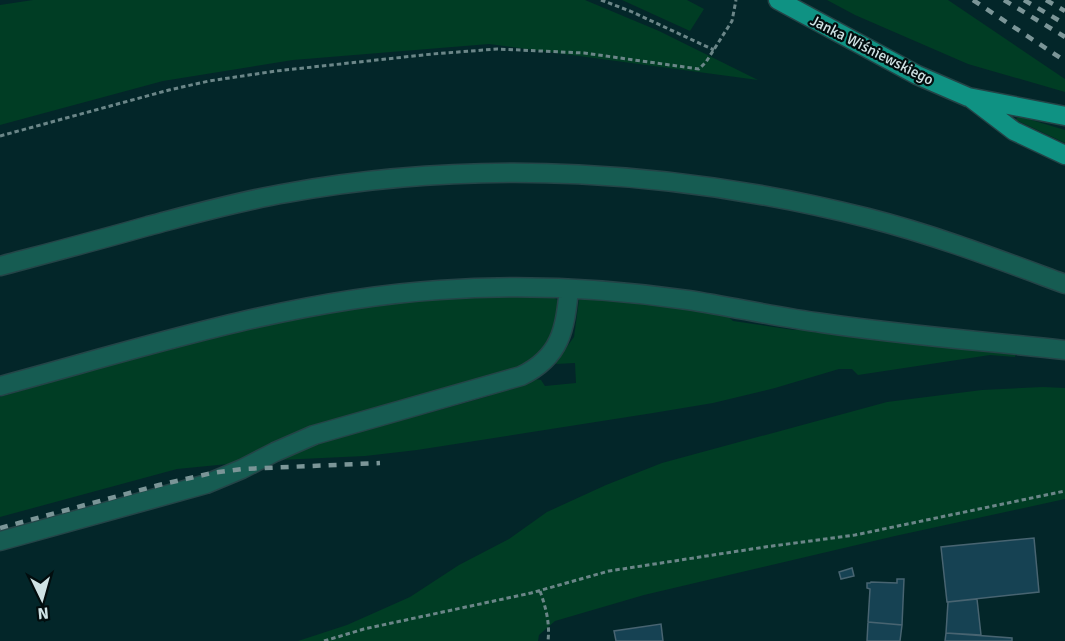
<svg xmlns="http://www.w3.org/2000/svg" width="1065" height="641" font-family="Signika,sans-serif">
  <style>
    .green { fill: #003d24 }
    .building { fill: #164253; stroke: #486471; stroke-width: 1.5 }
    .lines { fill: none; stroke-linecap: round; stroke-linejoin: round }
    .minor-casing { stroke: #244447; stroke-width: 21 }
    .major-casing { stroke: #244447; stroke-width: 21 }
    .path { stroke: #6b8688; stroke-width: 3; stroke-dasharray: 4.5 3; stroke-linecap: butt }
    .minor { stroke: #165c52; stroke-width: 18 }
    .major { stroke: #0f9283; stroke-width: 18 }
    .rail { stroke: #7b9597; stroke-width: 4.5; stroke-dasharray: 8 8; stroke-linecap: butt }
    .labels { text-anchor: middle; stroke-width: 4.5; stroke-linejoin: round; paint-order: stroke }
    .street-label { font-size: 15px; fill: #cfe2e4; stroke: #020d0e }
  </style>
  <rect width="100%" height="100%" fill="#032629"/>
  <path class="green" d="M33,0h552l74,31 99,49 -269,-36 -196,16 -130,21 -163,44v-120z
    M622,0h65l17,9 -14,22z
    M827,0h121l117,79v13l-97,-28 -113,-49z
    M1018,116l47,14v13l-49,-23z
    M548,294l11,7 3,9 -15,37 -17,17 -292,99 -61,6 -177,48v-120c102,-29 204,-62 308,-82 79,-16 160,-18 240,-21z
    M591,297l134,17 8,7 61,9 11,-2 211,24 -1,5 -25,-2 -132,20 -6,-6h-13l-64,19 -62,15 -60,10 -236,37 -52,6 -86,4 32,-15 103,-30 11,-1 64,-18 8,-4 38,-13 6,1 4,6 31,-3 -1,-20 -19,1 2,-5 16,-22 5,-37z
    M1043,387l22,1v111l-170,37 -251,59 -89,26 -16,14 -1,6h-240l49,-16 63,-28 49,-32 50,-26 38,-27 59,-27 56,-22 225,-61 95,-12z"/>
  <path class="building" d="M1034,538l5,54 -92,10 -6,-55z
    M852,568l2,8 -13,3 -2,-7z
    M897,579h7l-2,46 -34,-3 2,-33 -3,-1v-5h3l1,-1 26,1z
    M977,599l4,36 -35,-2 2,-31z
    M868,622l34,3 -2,16h-33z
    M661,624l2,17h-47l-2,-10z
    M946,633l66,5v3h-67z"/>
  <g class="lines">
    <defs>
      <path id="minor" d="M0,266c49,-13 99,-26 148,-40 46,-12 92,-25 139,-33 193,-35 391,-23 581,25 67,17 132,42 197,66
        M0,386c145,-39 289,-86 439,-96 83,-6 167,-2 249,10 45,7 89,17 134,23 81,12 162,18 243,27
        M0,541l206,-57 36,-15 33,-17 39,-17 207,-59c40,-19 44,-47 48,-87"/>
      <path id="major" d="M778,0l139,75 51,22 97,19
        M972,99l42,32 51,24"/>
    </defs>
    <use href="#minor" class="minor-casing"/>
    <use href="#major" class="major-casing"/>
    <path class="path" d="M601,0l29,11 84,39
      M0,136l169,-46 40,-9 67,-10 156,-17 65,-5 87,4 115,16 7,-7 26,-41 4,-21
      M540,591c6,17 10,32 8,50
      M324,641l40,-12 167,-36 78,-22 156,-24 90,-12 210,-44"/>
    <use href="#minor" class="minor"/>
    <use href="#major" class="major"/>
    <path class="rail" d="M973,0l92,61
      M1004,0l61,37
      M1024,0l41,24
      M1046,0l19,11
      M0,528l159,-43 53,-12 30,-4 138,-6"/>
  </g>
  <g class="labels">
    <g class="street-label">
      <text transform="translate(872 50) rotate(27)" y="5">Janka Wiśniewskiego</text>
    </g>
  </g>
  <g transform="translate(42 599) rotate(175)" stroke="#020d0e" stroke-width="4.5" paint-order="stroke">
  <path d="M0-4.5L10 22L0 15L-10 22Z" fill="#cfe2e4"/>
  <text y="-9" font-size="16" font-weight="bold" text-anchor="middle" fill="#cfe2e4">N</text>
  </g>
</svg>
